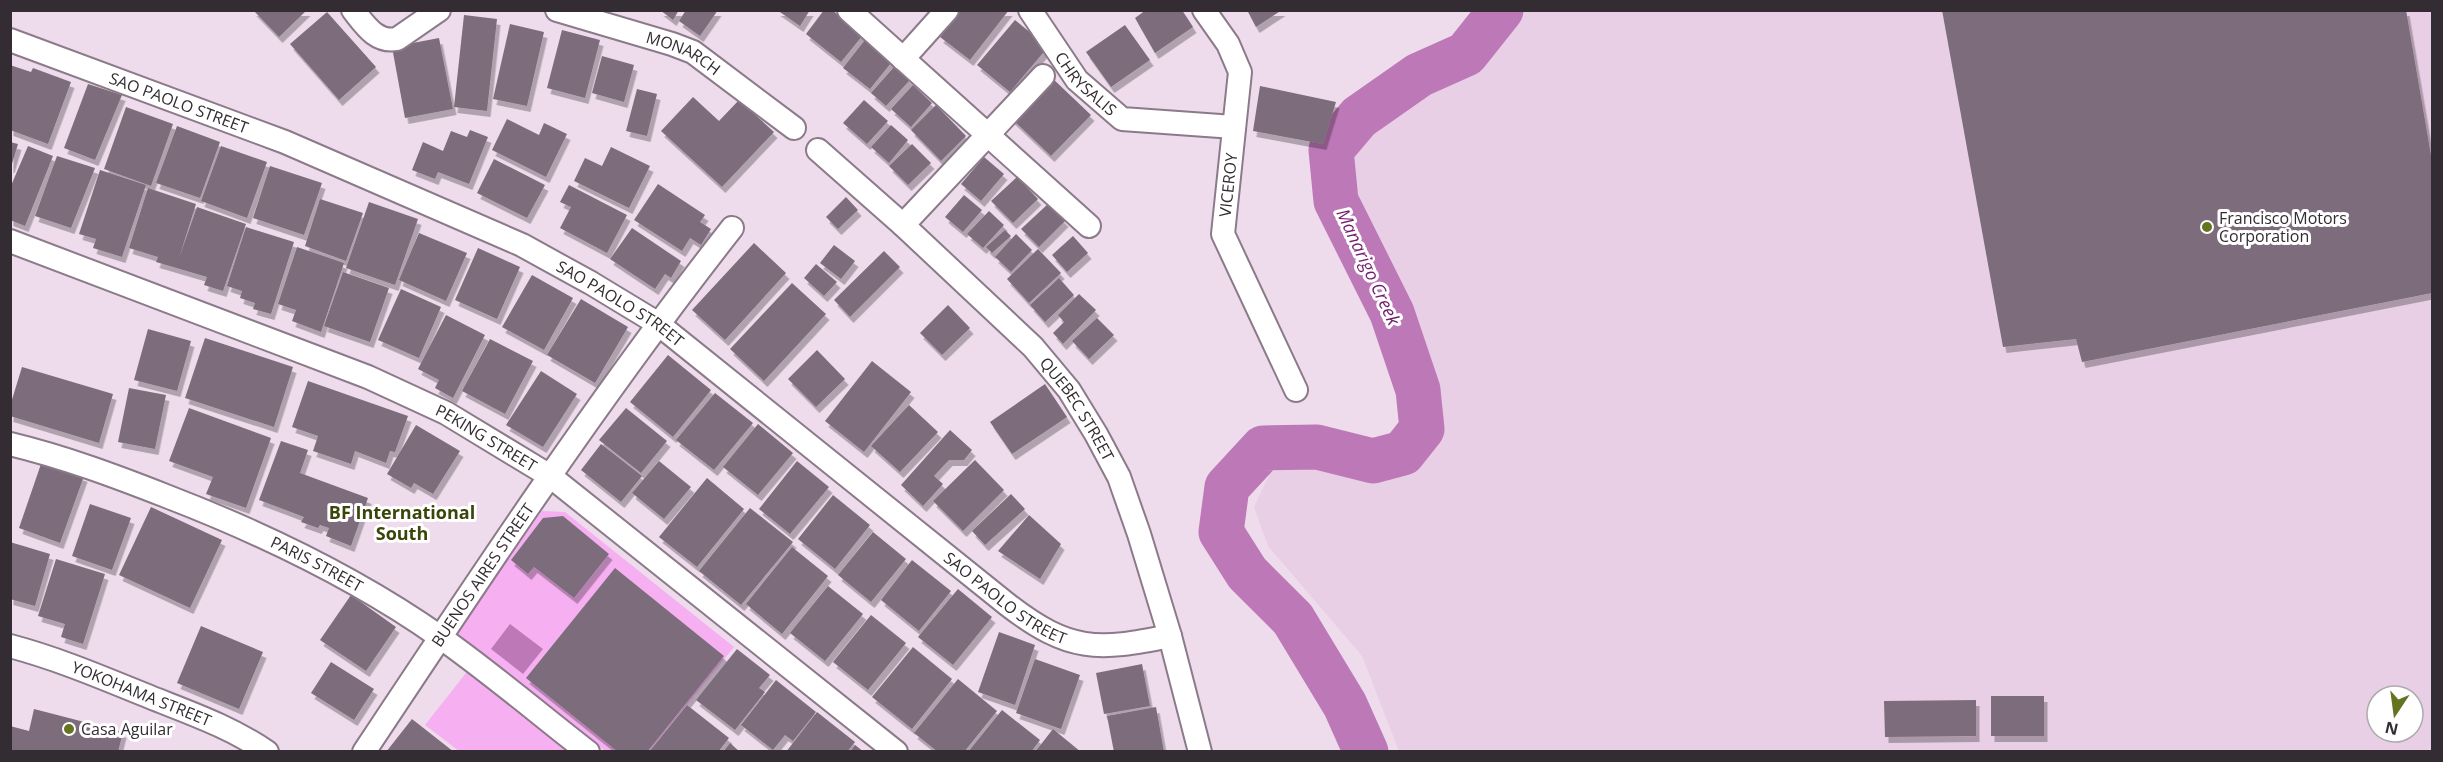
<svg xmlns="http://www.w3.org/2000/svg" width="2443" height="762" font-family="'Open Sans',sans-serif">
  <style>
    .built { fill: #e8cfe5; fill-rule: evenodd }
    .green { fill: #f6aff0 }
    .water { fill: #bd78b8 }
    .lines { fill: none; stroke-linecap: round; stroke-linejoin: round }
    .river { stroke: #bd78b8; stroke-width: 45 }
    .building { fill: #7d6d7c; filter: url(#shadow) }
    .street-casing { stroke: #8b7a89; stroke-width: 26 }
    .street { stroke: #fff; stroke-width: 22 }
    .poi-dot { fill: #647421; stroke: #fff; stroke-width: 2 }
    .labels { text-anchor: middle; stroke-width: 6; stroke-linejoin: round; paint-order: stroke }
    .street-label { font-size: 16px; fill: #332c32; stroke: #fff }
    .poi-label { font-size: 16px; fill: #332c32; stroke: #fff; text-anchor: start }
    .water-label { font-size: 18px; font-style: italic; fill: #711c6d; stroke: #fff }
    .neighbourhood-label { font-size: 18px; font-weight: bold; fill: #3a450a; stroke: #fff }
  </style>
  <defs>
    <filter id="shadow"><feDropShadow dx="3.5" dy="6" stdDeviation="0" flood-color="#0004"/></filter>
  </defs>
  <rect width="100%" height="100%" fill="#eedbec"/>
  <path class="built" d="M1501,11h931v740h-1033l-37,-95 -94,-110 -14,-39 19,-40 32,-5 68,-1 30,-8 19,-23 -4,-40 -26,-77 -56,-112 -5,-51 28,-33 60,-42 47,-21zM2377,696h36v36h-36z"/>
  <path class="green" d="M542,511l23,1 169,135 -85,104h-44l-149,-118z
    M470,668l107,83h-118l-34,-26z"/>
  <path class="water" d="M510,624l33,25 -20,25 -32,-25z"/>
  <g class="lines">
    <path class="river" d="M1366,752l-21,-47 -52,-86 -46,-46 -26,-41 6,-45 36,-39 54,-1 56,14 30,-8 19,-24 -4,-39 -26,-77 -56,-112 -5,-51 28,-33 60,-42 47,-21 35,-44"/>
  </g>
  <path class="building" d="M253,10h54l-28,27z
    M660,10h19l-6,10z
    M686,10h32l-18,26 -21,-15z
    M777,10h33l-10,16z
    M824,10h8l31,25 -22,27 -35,-28z
    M961,10h48l-39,50 -30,-23z
    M1146,10h36l11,17 -38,26 -20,-35z
    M1247,10h35l-26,17z
    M1942,10h464l26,151v132l-350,69 -6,-23 -73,8z
    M327,12l49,55 -37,33 -49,-56z
    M464,15l33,4 -10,92 -33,-4z
    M1015,20l33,27 -38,45 -33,-27z
    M510,24l34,8 -17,74 -34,-7z
    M1125,25l25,35 -39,27 -25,-35z
    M562,30l38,10 -15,58 -38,-10z
    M868,36l27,22 -25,31 -27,-21z
    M439,38l14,71 -48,9 -13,-71z
    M602,56l32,9 -10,37 -32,-9z
    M10,65l21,7 2,-4 38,14 -23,62 -38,-14z
    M895,66l15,14 -24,26 -15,-13z
    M1051,77l40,38 -40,41 -40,-38z
    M88,84l34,11 -27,65 -31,-12z
    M913,85l19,18 -21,24 -20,-18z
    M1260,86l76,16 -13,42 -70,-13z
    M637,89l20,5 -10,42 -21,-5z
    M693,97l26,24 20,-21 35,32 -52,55 -61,-56z
    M864,100l24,21 -21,23 -24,-21z
    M936,105l30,31 -25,25 -30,-31z
    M126,107l47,17 -22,62 -47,-17z
    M507,119l32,16 5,-12 23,11 -21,43 -54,-27z
    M891,125l17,15 -19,23 -18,-16z
    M177,126l43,16 -20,56 -44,-15z
    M470,130l18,7 -19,47 -31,-12 -3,7 -23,-9 11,-28 20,9 8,-20 16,6z
    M10,142l8,2 -7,23h-1z
    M912,144l19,19 -23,22 -19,-19z
    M28,146l25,10 -28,70 -15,-6v-32z
    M221,146l46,16 -20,56 -46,-17z
    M611,147l39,19 -21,42 -55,-27 11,-23 17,8z
    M57,156l38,12 -24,60 -36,-12z
    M984,157l20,17 -23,27 -20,-17z
    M494,159l51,26 -18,33 -50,-25z
    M270,166l52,17 -18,52 -51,-17z
    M100,170l46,15 -24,72 -29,-9 3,-9 -17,-5z
    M1017,177l21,22 -25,24 -22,-22z
    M658,184l47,31 -5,7 11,7 -10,16 -11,-7 -8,13 -48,-31z
    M569,185l58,30 -20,38 -47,-25 11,-21 -11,-5z
    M148,188l48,16 -17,54 18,-51 49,17 -23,67 -19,-6 3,-8 -51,-15 2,-5 -29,-9z
    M964,195l18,15 -19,22 -18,-15z
    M846,197l12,13 -20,19 -12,-12z
    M320,199l43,14 -17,48 -41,-15z
    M369,202l49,17 -23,66 -49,-17z
    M1048,204l17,17 -26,26 -18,-18z
    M989,211l15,14 -21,23 -16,-14z
    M246,227l48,15 -23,72 -18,-5 2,-6 -15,-5 2,-7 -15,-5z
    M632,228l49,33 -10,17 -6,-4 -10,15 -45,-30z
    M1005,230l6,6 -19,17 -6,-6z
    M419,233l48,20 -21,48 -47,-21z
    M1016,234l16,16 -21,22 -16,-15z
    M1073,236l15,17 -21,19 -15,-17z
    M754,243l32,30 -61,67 -33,-30z
    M834,245l21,16 -14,18 -21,-16z
    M297,247l47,16 -23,69 -29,-11 4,-11 -18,-6z
    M478,248l42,19 -23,52 -42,-19z
    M1038,249l23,24 -32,30 -22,-24z
    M884,251l16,16 -50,50 -16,-17z
    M816,264l21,18 -13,14 -20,-18z
    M343,272l46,16 -19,54 -46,-16z
    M532,275l41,23 -29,52 -42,-23z
    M1059,278l15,17 -29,27 -15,-17z
    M792,283l34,31 -62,67 -34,-32z
    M401,289l40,18 -22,51 -41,-18z
    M1079,294l17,16 -33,34 -10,-11 11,-11 -6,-7z
    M581,299l47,28 -33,56 -48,-28z
    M948,305l22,23 -28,27 -22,-22z
    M446,315l39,20 -32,63 -18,-10 4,-8 -21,-11z
    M1097,318l17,17 -25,24 -17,-18z
    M148,329l43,12 -14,50 -43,-11z
    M205,338l88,29 -19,60 -89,-29z
    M490,339l43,22 -28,53 -43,-23z
    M817,350l28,29 -29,28 -28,-28z
    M668,355l43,35 -38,47 -43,-35z
    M872,361l39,31 -47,60 -39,-31z
    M22,367l91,27 -14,49 -89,-27v-10z
    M541,371l36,23 -34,53 -37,-22z
    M308,381l100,35 -13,36 -5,-1 -4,12 -31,-12 -4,13 -38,-13 5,-15 -26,-9z
    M1045,384l22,33 -55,37 -22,-32z
    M129,388l37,7 -11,54 -37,-7z
    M715,393l38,30 -39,47 -38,-30z
    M909,405l29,27 -38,40 -29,-26z
    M189,408l82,30 -25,70 -40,-14 7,-17 -44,-16z
    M626,408l41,33 -26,32 -42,-33z
    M758,424l35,29 -35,42 -35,-28z
    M416,425l44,26 -27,43 -19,-11 -3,5 -24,-14z
    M950,430l22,20 -8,10h-15l-15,16 9,8 -20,22 -22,-21z
    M281,441l27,9 -8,23 68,25 -17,48 -25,-10 3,-8 -9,-3 -2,3 -17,-6 3,-5 -45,-17z
    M601,444l41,32 -21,26 -40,-32z
    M975,460l29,30 -41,41 -30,-30z
    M42,461l42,15 -24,67 -41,-15z
    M659,461l32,26 -27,32 -32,-26z
    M797,461l32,26 -39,47 -31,-25z
    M707,478l37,31 -47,58 -38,-30z
    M1011,494l14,15 -40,36 -13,-14z
    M833,495l37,30 -35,44 -37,-30z
    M90,504l41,14 -19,52 -40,-14z
    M151,507l71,33 -32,68 -71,-33z
    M750,508l43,34 -52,63 -42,-34z
    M1029,515l32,29 -21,35 -42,-28z
    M563,516l46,38 -35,44 -40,-31 -6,7 -17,-14 32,-42z
    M873,532l33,27 -35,43 -33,-27z
    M10,542l40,12 -15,52 -25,-7z
    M792,547l36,29 -46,58 -36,-30z
    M56,559l49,15 -22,70 -22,-7 4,-13 -27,-8z
    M912,560l39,31 -32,40 -38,-31z
    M615,568l109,88 -77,96h-29l-92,-74z
    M828,586l35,28 -38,47 -35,-28z
    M958,589l34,28 -39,48 -35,-28z
    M351,595l45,32 -30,44 -46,-31z
    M871,615l35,28 -38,47 -35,-28z
    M201,626l62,26 -24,57 -62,-26z
    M999,632l36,13 -20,60 -37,-13z
    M913,647l39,32 -40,50 -40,-32z
    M737,649l33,26 -11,13 6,4 -30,38 -39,-30z
    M1035,659l45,16 -19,54 -45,-16z
    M331,662l43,27 -20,31 -43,-27z
    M1142,664l8,42 -46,8 -8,-41z
    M958,679l39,32 -33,41h-26l-24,-19z
    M776,680l40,32 -23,29 -8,-6 -12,15 -32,-25z
    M1991,696h53v40h-53z
    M1976,700v36l-91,1 -1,-36z
    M687,705l42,33 -11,14h-69z
    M1156,707l8,45h-50l-7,-36z
    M34,709l89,23 -5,20h-108v-26l19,5z
    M1002,710l38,30 -9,12h-63z
    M817,712l38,30 -8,10h-61z
    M412,719l42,33h-68z
    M1053,729l28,23h-46z
    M730,743l10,9h-17z
    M855,745l9,7h-14z"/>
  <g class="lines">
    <defs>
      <g id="street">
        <path d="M353,10c12,15 23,33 44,29l42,-29"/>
        <path id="s1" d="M557,10l115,34 21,8 101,76"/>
        <path d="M849,10l240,216"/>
        <path id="s2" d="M1030,10l47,70 45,39 112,8"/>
        <path d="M1204,10l24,34 12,28 -17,162 73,156"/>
        <path id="s3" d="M10,40l275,102 237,103 69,38 66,40 351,282c61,47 89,46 162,31"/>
        <path d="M903,59l44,-49"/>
        <path id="s4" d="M818,150l85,75 130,122 36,43 27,44 23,43 20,57 31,102 30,116"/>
        <path d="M903,225l140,-149"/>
        <path id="s5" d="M10,241l358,136 78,36 104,63 346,276"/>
        <path id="s6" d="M10,444c54,13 105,32 156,52 96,37 190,82 274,141 51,36 99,77 148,115"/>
        <path id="s7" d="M10,646c49,13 93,32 140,51 40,16 81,30 117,55"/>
        <path id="s8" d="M364,752c118,-178 236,-356 368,-524"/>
      </g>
    </defs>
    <use href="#street" class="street-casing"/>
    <use href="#street" class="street"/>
  </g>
  <g class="poi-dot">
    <circle cx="2207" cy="227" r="6"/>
    <circle cx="69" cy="729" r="6"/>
  </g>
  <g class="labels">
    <g class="street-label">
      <text dy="6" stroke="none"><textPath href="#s1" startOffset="134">MONARCH</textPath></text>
      <text dy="6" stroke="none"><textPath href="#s2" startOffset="93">CHRYSALIS</textPath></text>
      <text dy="6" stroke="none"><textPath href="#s3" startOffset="180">SAO PAOLO STREET</textPath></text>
      <text transform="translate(1228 185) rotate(-84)" y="6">VICEROY</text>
      <text dy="6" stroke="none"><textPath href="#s3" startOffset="666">SAO PAOLO STREET</textPath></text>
      <text dy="6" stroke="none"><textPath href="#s4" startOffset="368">QUEBEC STREET</textPath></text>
      <text dy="6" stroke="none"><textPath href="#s5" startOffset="516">PEKING STREET</textPath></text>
      <text dy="6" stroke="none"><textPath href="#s6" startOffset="330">PARIS STREET</textPath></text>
      <text dy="6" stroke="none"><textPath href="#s8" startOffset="213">BUENOS AIRES STREET</textPath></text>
      <text dy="6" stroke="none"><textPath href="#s3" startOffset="1152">SAO PAOLO STREET</textPath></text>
      <text dy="6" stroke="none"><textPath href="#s7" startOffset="140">YOKOHAMA STREET</textPath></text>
    </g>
    <g class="poi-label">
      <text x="2219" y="224">Francisco Motors<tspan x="2219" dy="18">Corporation</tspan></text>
      <text x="81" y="735">Casa Aguilar</text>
    </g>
    <g class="water-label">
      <text transform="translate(1368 267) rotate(65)" y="6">Manarigo Creek</text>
    </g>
    <g class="neighbourhood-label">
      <text x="402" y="519">BF International<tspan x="402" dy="21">South</tspan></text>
    </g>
  </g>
  <rect width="2443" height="762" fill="none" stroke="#332c32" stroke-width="24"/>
  <g transform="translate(2395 714) rotate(193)"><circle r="28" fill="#ffffff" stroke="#adabad" stroke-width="1.5"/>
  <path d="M0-4.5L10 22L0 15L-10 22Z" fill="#647421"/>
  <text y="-9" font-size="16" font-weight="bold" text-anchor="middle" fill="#332c32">N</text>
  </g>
</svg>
